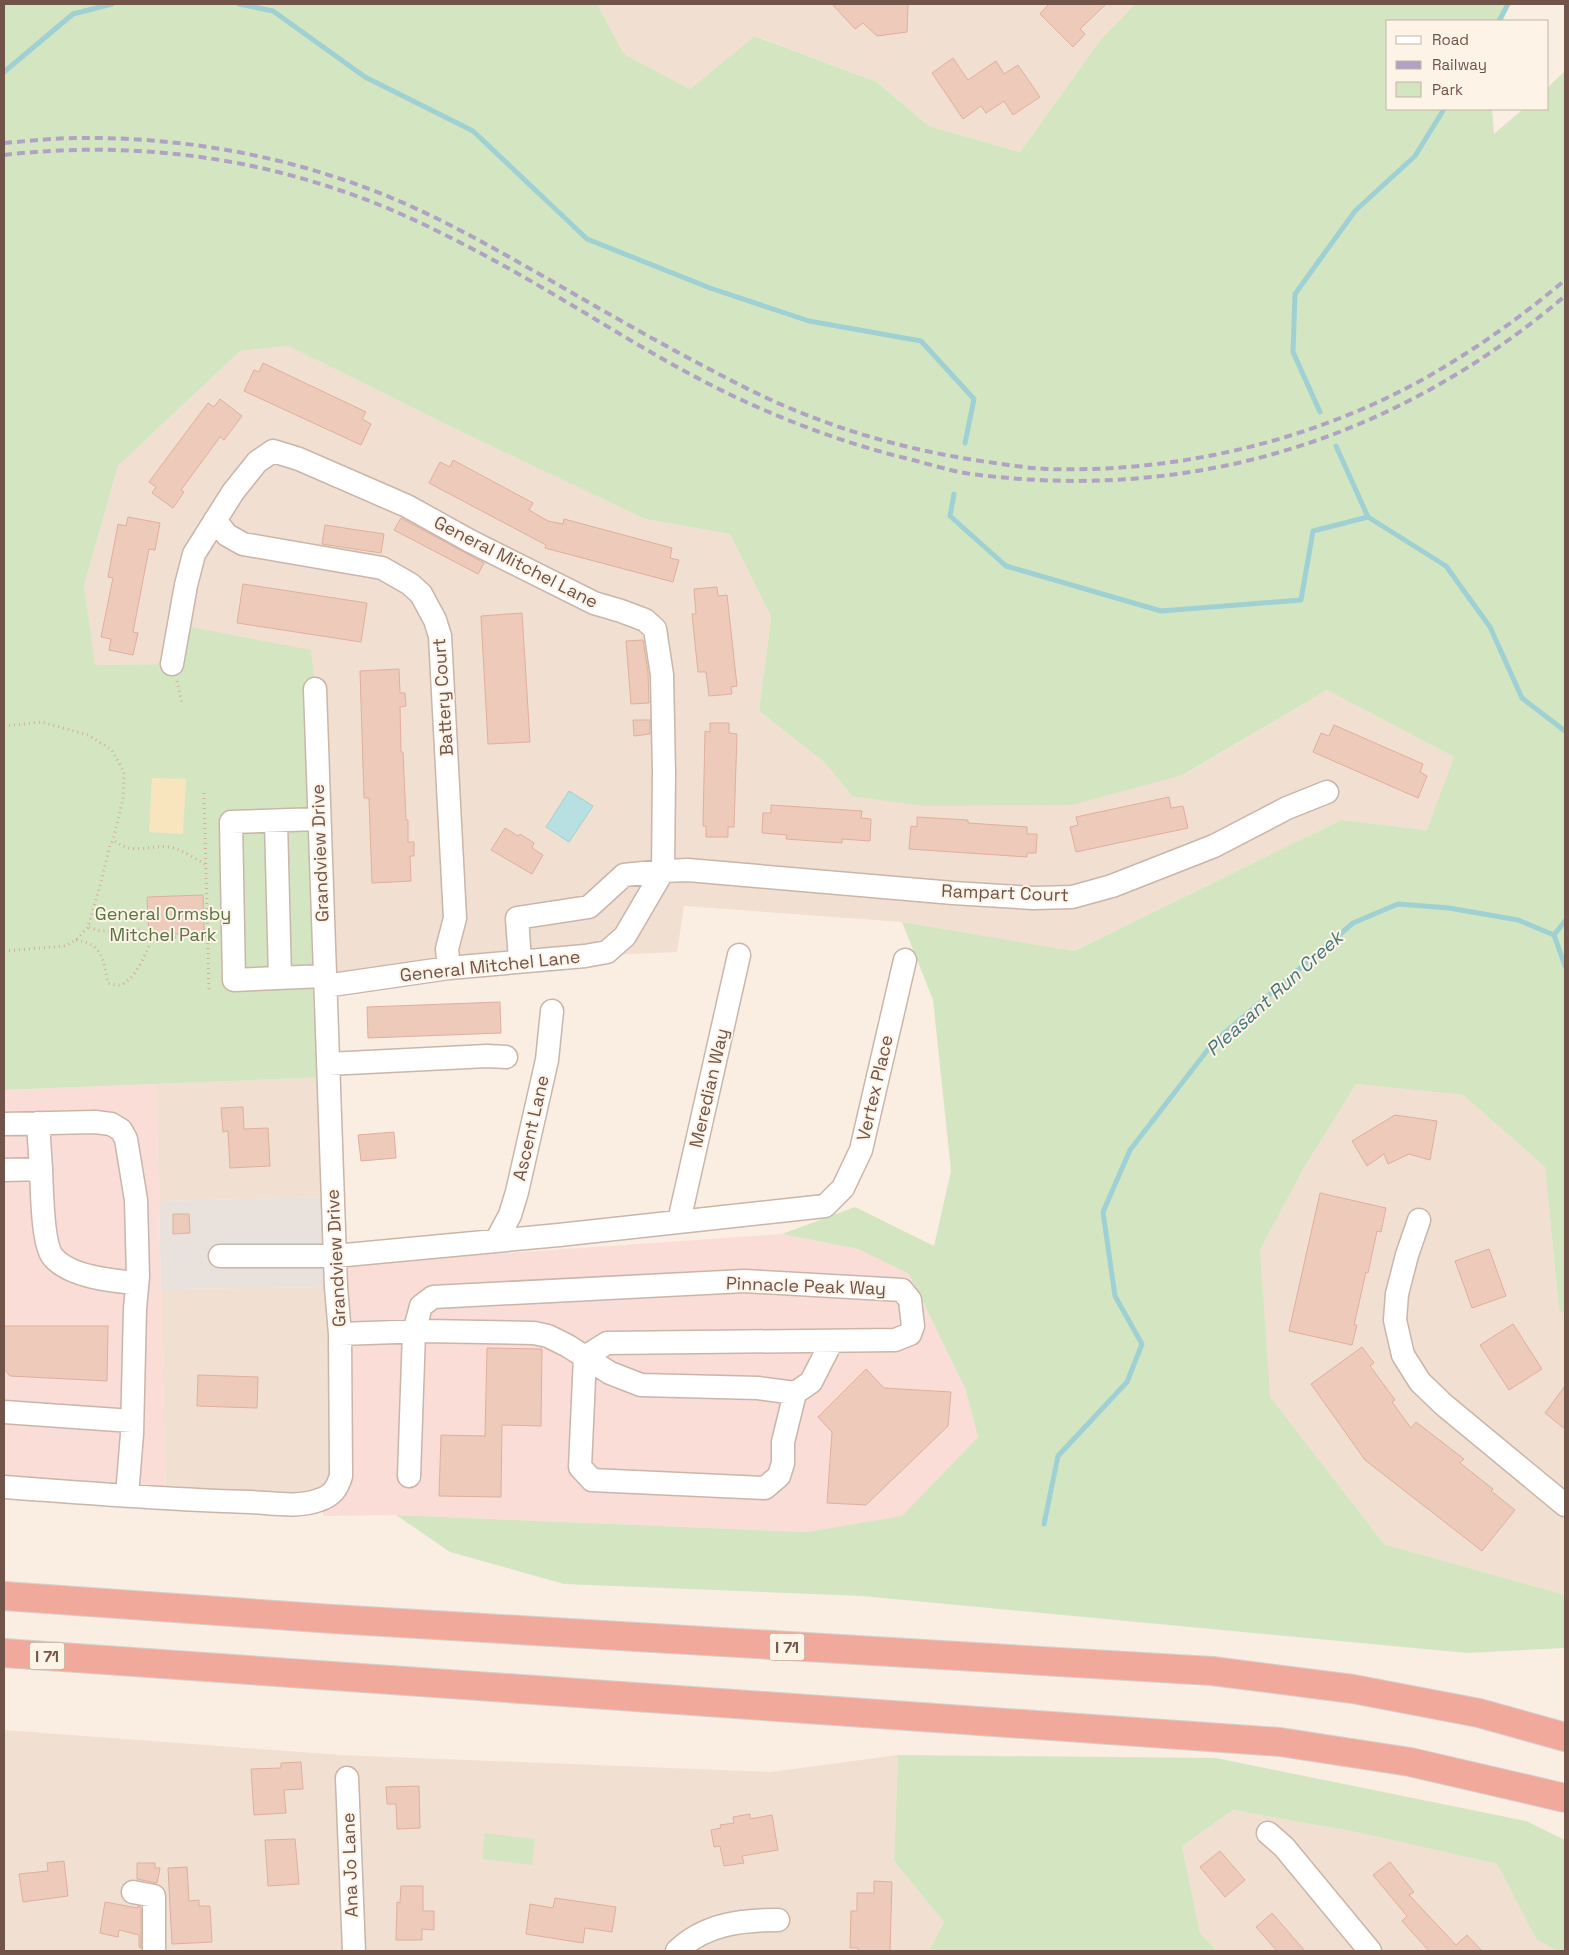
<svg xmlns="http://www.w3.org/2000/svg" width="1569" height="1955" font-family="'Space Grotesk',sans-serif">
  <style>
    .residential { fill: #f1dfd1 }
    .commercial { fill: #faddd6 }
    .industrial { fill: #e9e1dc }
    .green { fill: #d4e6c1 }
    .sand { fill: #f8e5be }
    .water { fill: #b8e0e2; stroke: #9fd0d3 }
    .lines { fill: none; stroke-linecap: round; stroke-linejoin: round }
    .stream { stroke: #9fd0d3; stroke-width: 5 }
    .building { fill: #eecabb; stroke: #dfaf9c }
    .minor-casing { stroke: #cab5a9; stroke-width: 25 }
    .highway-casing { stroke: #d7cfcc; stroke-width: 30 }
    .path { stroke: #d2ae9f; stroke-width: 3; stroke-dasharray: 1 4; stroke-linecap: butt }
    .minor { stroke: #fff; stroke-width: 22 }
    .highway { stroke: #f1a99c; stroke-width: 28 }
    .rail { stroke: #b0a2c2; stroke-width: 4; stroke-dasharray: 8 5; stroke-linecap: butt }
    .labels { text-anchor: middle; stroke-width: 4; stroke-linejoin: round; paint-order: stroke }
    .shield { fill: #fef3e7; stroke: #9b8479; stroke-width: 1 }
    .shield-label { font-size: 16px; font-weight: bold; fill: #70544a }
    .street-label { font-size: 18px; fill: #70544a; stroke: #fef3e7 }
    .park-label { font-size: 18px; fill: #577543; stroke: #fef3e7 }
    .water-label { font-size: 19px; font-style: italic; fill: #43777b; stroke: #fef3e7 }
  </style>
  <rect width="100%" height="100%" fill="#faeee2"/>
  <path class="residential" d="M597,4h538l-33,34 -82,114 -91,-26 -52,-44 -121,-46 -66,53 -66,-35z
    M288,346l180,89 177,84 85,15 41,83 -12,94 65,51 28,34 332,-21 143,-85 127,67 -26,73 -87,-10 -268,131 -171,-29 -218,-16 -7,46 -92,4 -260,30 -153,-322 -78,1 -10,-79 34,-120 122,-115z
    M329,1077l4,120 -174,4 -3,-117z
    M1356,1084l107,11 82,72 14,143 6,5v280l-181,-51 -115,-147 -9,-147 45,-84z
    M336,1287l-7,209 -163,2 -5,-209z
    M4,1730l337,25 430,17 127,-17 -4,106 50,61 -15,29h-925z
    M1233,1810l128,23 136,31 39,75 22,12h-341l-17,-18 -18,-87z"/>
  <path class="commercial" d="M156,1084l10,414 -162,-11v-397z
    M782,1234l76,15 51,25 56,114 13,49 -76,80 -96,15 -410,-17 -72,1 -6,-15 18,-12 -1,-224z"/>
  <path class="industrial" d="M333,1197l3,90 -175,2 -2,-88z"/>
  <path class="green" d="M4,4h593l27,50 66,35 65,-53 122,46 52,44 91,26 82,-114 33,-34h373l-5,17h-115v88h104l2,25 29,-25h25v-22l17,-16v1244l-6,-5 -14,-143 -82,-72 -107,-11 -51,82 -45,84 10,147 114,147 181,51v53l-98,5 -605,-57 -298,-12 -114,-32 -54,-37 410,17 96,-16 76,-79 -13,-49 -56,-114 -51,-25 -76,-15 73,-27 79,39 17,-75 -18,-171 -31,-78 172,29 267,-131 86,10 27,-73 -127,-67 -144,85 -112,30 -147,1 -72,-10 -28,-34 -65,-51 12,-94 -41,-83 -85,-15 -177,-84 -180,-89 -48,5 -122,115 -34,120 11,79 77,-1 7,-39 132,25 4,39 14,388 -325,13z
    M898,1755l318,3 310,63 39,19v111h-7l-22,-12 -39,-75 -136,-31 -128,-23 -51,36 18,87 17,18h-288l15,-29 -50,-61z
    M485,1833l50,6 -3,26 -50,-6z"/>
  <path class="sand" d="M152,778l34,1 -3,55 -34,-2z"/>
  <path class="water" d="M569,791l24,15 -24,36 -23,-15z"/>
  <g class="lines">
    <path class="stream" d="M239,4l34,7 92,66 108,54 114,108 123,49 99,33 112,20 53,58 -9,44
      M1499,21l9,-17
      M4,72l69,-58 39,-10
      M1320,412l-27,-60 2,-58 60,-83 60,-55 29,-47
      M1336,446l32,71 78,49 44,61 32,71 43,33
      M954,494l-4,22 56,50 155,45 140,-11 12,-69 55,-14
      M1554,935l11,31
      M1554,935l11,-14
      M1044,1524l14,-68 69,-74 15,-38 -27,-48 -12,-84 27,-62 83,-107 140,-120 45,-19 51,4 69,12 36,15"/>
  </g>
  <path class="building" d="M832,4h76l-1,28 -30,4 -14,-13 -8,6z
    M1049,4h57l-26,25 5,5 -12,13 -33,-33z
    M953,58l15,22 28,-19 8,13 14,-9 22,32 -27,18 -9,-14 -18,12 -5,-7 -18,13 -31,-46z
    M263,363l103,49 -4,7 9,5 -10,21 -117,-54 10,-21 5,2z
    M220,399l22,17 -18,24 -4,-3 -39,53 3,2 -11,16 -21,-15 4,-6 -7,-5 59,-79 6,4z
    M453,460l80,43 -4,7 19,11 15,3 1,-5 108,29 -2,10 9,2 -6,22 -128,-34 1,-3 -117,-62 11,-21 10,5z
    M128,517l32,6 -5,27 -6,-1 -16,83 5,1 -5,22 -24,-5 2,-11 -10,-2 12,-59 -5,-1 10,-53 8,2z
    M401,518l83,45 -6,11 -84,-44z
    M325,525l59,9 -3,19 -59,-9z
    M243,584l124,19 -6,39 -124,-19z
    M717,587l1,9 9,-1 10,91 -6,1 1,7 -23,2 -3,-24h-8l-6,-58h4l-2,-25z
    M522,613l8,129 -42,2 -7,-128z
    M643,640l5,32 1,31 -18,1 -5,-63z
    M399,669l1,24h5l1,13 -6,1 1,45h2l3,68h2v22h6v14h-4l1,25 -39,2 -3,-85h-5l-4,-127z
    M633,720h17v14l-16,2z
    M710,723h19v10l8,1 -3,93h-6v10h-22v-11h-3l2,-95 5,1z
    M1334,725l89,39 -3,8 7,4 -9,22 -105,-46 8,-19 8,3z
    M1169,797l2,11 12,-2 5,22 -112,24 -6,-25 8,-2 -2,-8z
    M771,805l91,6 -1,7 10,1 -1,22 -28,-2v4l-56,-4 1,-4 -25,-2 1,-20h8z
    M917,817l51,3v3l59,4v7h10l-1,19h-9v4l-118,-8 2,-23 6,1z
    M505,828l13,8 2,-2 14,9 -2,5 11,7 -11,19 -41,-24z
    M203,895l1,38 -55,2 -2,-38z
    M500,1002l1,31 -133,5 -1,-31z
    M243,1107l1,22 24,-1 2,38 -40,2 -2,-37 -5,1 -2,-24z
    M1395,1115l42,6 -7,39 -21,-6 -21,10 -4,-10 -17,12 -15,-25z
    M394,1132l2,26 -35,3 -3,-26z
    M1320,1193l66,15 -5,24 -4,-1 -9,42 -2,-1 -12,53h3l-5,20 -63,-14z
    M173,1214h16l1,19 -17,1z
    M1489,1249l17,47 -34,12 -17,-47z
    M1513,1324l29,45 -33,21 -29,-45z
    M4,1326h104l-1,55 -97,-5 -6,-7z
    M1362,1347l12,16 -4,3 25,34 -3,2 19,26 5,-6 48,37 -4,4 33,26 -2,2 24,19 -33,41 -117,-91 -54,-76z
    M487,1348l55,1 -1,77 -39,-1 -1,72 -62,-1 2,-61 44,1z
    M866,1369l18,19 67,4 -3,34 -82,79 -39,-2 5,-71 -14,-15z
    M198,1375l60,2 -1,31 -60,-2z
    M1565,1386v43l-20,-16z
    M301,1762l2,27 -19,1 2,23 -32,2 -3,-46 30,-1v-5z
    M419,1786l1,42 -23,1 -1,-25h-9l-1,-17z
    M750,1814v5l22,-4 6,35 -36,6 2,7 -20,3 -4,-20 -6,1 -3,-17 10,-2 -1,-3 14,-2 -1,-6z
    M295,1839l4,45 -31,2 -3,-46z
    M1220,1851l25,29 -20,17 -25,-30z
    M64,1861l4,35 -45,6 -4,-28 29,-3 -1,-8z
    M1390,1862l24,30 -5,3 47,50 11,-10 15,16h-53l-27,-30 5,-5 -34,-41z
    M137,1863h18v5h5l-3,15 -20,-4z
    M187,1867l2,34 10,-1v6h11l2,36 -40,2 -4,-76z
    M874,1881l18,1 -2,69h-32v-3h-8l1,-37h6v-18h17z
    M401,1886h22v25h11v19l-12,-1v11h-26l1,-38 3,1z
    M555,1898l61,9 -4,25 -27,-4 -2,15 -57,-9 4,-30 23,4z
    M105,1902l33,6v-2l3,1v41l-2,-1v-12l-20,-5 -1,7 -18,-4z
    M1272,1913l33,38h-28l-21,-24z"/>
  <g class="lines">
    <defs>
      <path id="minor" d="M215,520l12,15 16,9 139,24 28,16 11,10 14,26 5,16 15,282 -8,31 2,19
        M172,664l14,-79 8,-31 39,-62 24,-30 16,-11 26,8 108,47 63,35 124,62 27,8 24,9 10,9 7,46 2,98 -1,98 -38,65 -18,16 -22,4 -136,12 -124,18
        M319,819l-88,3 3,158 90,-4
        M276,821l4,157
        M520,961l-3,-43 72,-11 35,-32 39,-4 25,-1 265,23 80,5 39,-1 40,-11 102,-40 73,-38 40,-16
        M328,1064l159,-8 19,1
        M38,1123l3,46
        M4,1124l91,-2 16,2 10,6 5,9 10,61 2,76 -3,33 -3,125 -5,61
        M4,1170l37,-1c1,19 1,75 12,88 17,20 60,24 84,26
        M1419,1220l-12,35 -10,39 -2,26 8,35 17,27 24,23 121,100
        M679,1221l60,-266
        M496,1241l14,-26 7,-23 30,-132 5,-49
        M220,1256h115l224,-21 266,-29 18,-18 18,-38 44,-190
        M340,1334l85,-3 109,2 14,3 20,10 42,27 31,12 117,3 37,5 16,-11 21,-41
        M4,1412l128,9
        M409,1476l5,-144 7,-26 12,-9 311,-16 158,9 8,10 3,26 -3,8 -15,6 -288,3 -22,14 -5,110 12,13 173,8 14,-12 4,-13v-21l12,-49
        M4,1487c82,6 165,13 247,15 21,1 48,6 68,-2 13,-4 18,-11 22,-24l-1,-142 -4,-47 -21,-598
        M347,1778l7,173
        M1268,1833l16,14 86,104
        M133,1892l21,4v55
        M677,1951c28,-27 64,-31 101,-31"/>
      <path id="highway" d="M4,1596l329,23 879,52 141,18 126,24 86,24
        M4,1653l1276,89 130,20 155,36"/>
    </defs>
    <use href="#minor" class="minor-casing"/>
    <use href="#highway" class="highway-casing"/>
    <path class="path" d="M177,681l5,23
      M4,726l38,-4 46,13 24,15 12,22 -1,27 -10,41
      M204,793l5,197
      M205,864c-10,-5 -21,-13 -31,-16 -22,-6 -37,10 -61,-8l-3,5 -9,37 -13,45 12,4 42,-1 5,7 5,1 55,-2
      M76,940c28,4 27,21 32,43 4,1 9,3 12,2 16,-5 27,-34 32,-47
      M4,951l62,-5 10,-6 12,-13"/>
    <use href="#minor" class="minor"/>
    <use href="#highway" class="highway"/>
    <path class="rail" d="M4,143c25,-2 50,-5 75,-5 90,-1 180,13 265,42 70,23 134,59 197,95 66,38 132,76 199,110 78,40 162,65 248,77 20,3 40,6 59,7 128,4 261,-27 373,-88 52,-29 100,-63 145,-101
      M4,155c111,-13 226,-2 332,34 56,18 109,45 161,73 79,43 153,94 234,133 59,28 119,50 182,65 19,5 38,11 58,14 222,29 424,-34 594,-178"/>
  </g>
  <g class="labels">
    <g class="shield">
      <rect x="769.5" y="1633.5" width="35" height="27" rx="4"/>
      <rect x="29.5" y="1642.5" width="35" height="27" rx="4"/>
    </g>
    <g class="shield-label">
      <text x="787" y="1653">I 71</text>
      <text x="47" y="1662">I 71</text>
    </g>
    <g class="street-label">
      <text transform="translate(516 562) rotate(27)" y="6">General Mitchel Lane</text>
      <text transform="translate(443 697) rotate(-94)" y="6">Battery Court</text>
      <text transform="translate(320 853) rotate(-92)" y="6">Grandview Drive</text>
      <text transform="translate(1005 893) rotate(2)" y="6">Rampart Court</text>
      <text transform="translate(490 966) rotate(-6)" y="6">General Mitchel Lane</text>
      <text transform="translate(709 1088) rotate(-77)" y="6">Meredian Way</text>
      <text transform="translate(875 1088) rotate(-77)" y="6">Vertex Place</text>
      <text transform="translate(531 1128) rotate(-77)" y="6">Ascent Lane</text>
      <text transform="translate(336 1258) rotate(-93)" y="6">Grandview Drive</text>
      <text transform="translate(806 1286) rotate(2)" y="6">Pinnacle Peak Way</text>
      <text transform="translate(350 1865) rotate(-92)" y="6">Ana Jo Lane</text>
    </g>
    <g class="park-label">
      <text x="163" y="920">General Ormsby<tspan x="163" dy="21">Mitchel Park</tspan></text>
    </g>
    <g class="water-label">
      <text transform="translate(1274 993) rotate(-42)" y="7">Pleasant Run Creek</text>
    </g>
  </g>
  <rect width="1569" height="1955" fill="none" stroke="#70544a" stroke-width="10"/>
  <rect x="1386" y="20" width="162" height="90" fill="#fef3e7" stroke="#c5b3a8"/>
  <rect x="1396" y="36" width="25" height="8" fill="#ffffff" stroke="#c5b3a8"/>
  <text x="1432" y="45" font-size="15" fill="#70544a">Road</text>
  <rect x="1396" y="61" width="25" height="8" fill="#b0a2c2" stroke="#c5b3a8"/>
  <text x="1432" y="70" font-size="15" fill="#70544a">Railway</text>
  <rect x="1396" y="82" width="25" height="15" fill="#d4e6c1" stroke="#c5b3a8"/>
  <text x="1432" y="95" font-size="15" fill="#70544a">Park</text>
</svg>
